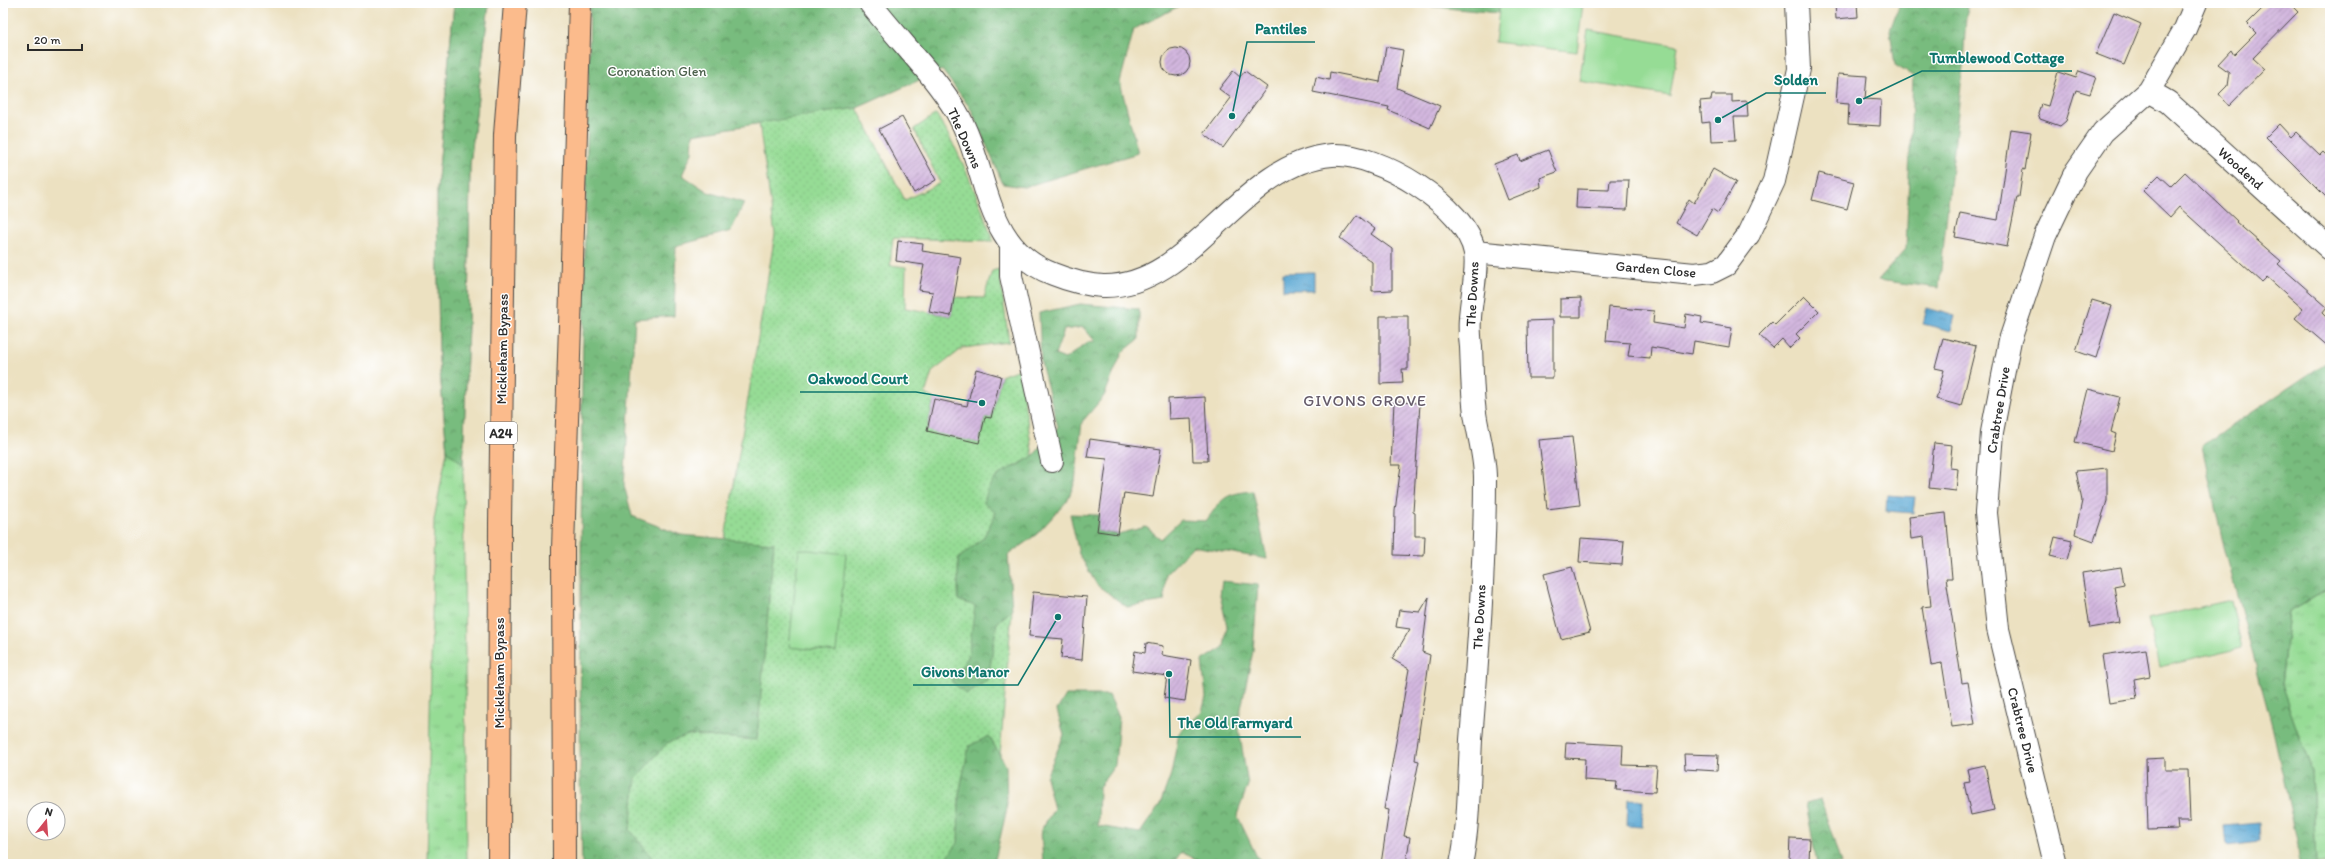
<svg xmlns="http://www.w3.org/2000/svg" width="2333" height="867" font-family="Itim,sans-serif">
  <style>
    .grass { fill: url(#grass-tufts); stroke: #608460 }
    .forest { fill: url(#forest-crowns); stroke: #527454; fill-rule: evenodd }
    .garden { fill: url(#garden-dots); stroke: #608460 }
    .pitch { fill: #96dc95; stroke: #608460 }
    .water { fill: url(#water-ripples); stroke: #42697f }
    .building { fill: url(#building-hatch) }
    .lines { fill: none; stroke-linecap: round; stroke-linejoin: round }
    .minor-casing { stroke: #484642; stroke-width: 24 }
    .highway-casing { stroke: #484642; stroke-width: 24 }
    .minor { stroke: #fff; stroke-width: 22 }
    .highway { stroke: #fbbb8c; stroke-width: 22 }
    .labels { text-anchor: middle; stroke-width: 3; stroke-linejoin: round; paint-order: stroke }
    .shield { fill: #fff; stroke: #6b6b6b; stroke-width: 1 }
    .shield-label { font-size: 13px; font-weight: bold; fill: #2b2b2b }
    .park-label { font-size: 14px; fill: #4b604b; stroke: #fff }
    .street-label { font-size: 14px; fill: #2b2b2b; stroke: #fff }
    .quarter-label { font-size: 16px; letter-spacing: 1px; fill: #665c6a; stroke: #fff }
    .leader { fill: none; stroke: #0f766e; stroke-width: 1.5 }
    .callout-dot { fill: #0f766e; stroke: #fff; stroke-width: 1.5 }
    .callout-label { font-size: 15px; text-anchor: middle; font-weight: bold; fill: #0f766e; stroke: #fff; stroke-width: 3; stroke-linejoin: round; paint-order: stroke }
  </style>
  <defs>
    <pattern id="grass-tufts" width="24" height="20" patternUnits="userSpaceOnUse"><rect width="24" height="20" fill="#96dc95"/><path d="M3 7l-1-3M5 7V3M7 7l1-3M15 17l-1-3M17 17v-4M19 17l1-3" fill="none" stroke="#81bd81"/></pattern>
    <pattern id="forest-crowns" width="20" height="18" patternUnits="userSpaceOnUse"><rect width="20" height="18" fill="#78bc7e"/><path d="M2 6a3 3 0 1 1 6 0M12 15a3 3 0 1 1 6 0" fill="none" stroke="#639967"/></pattern>
    <pattern id="garden-dots" width="8" height="8" patternUnits="userSpaceOnUse"><rect width="8" height="8" fill="#96dc95"/><path d="M2 2h.1M6 6h.1" fill="none" stroke="#81bd81" stroke-width="1.8" stroke-linecap="round"/></pattern>
    <pattern id="water-ripples" width="26" height="14" patternUnits="userSpaceOnUse"><rect width="26" height="14" fill="#5aa7d3"/><path d="M2 4q2-2 4 0t4 0M15 11q2-2 4 0t4 0" fill="none" stroke="#4b88ab"/></pattern>
    <pattern id="building-hatch" width="6" height="6" patternUnits="userSpaceOnUse"><rect width="6" height="6" fill="#d3b7df"/><path d="M-1 1l2-2M0 6l6-6M5 7l2-2" fill="none" stroke="#ab95b5"/></pattern>
  </defs>
  <rect width="100%" height="100%" fill="#fff"/>
  <filter id="ink" filterUnits="userSpaceOnUse"><feTurbulence type="fractalNoise" baseFrequency=".025" numOctaves="2"/><feDisplacementMap in="SourceGraphic" scale="8" xChannelSelector="R" yChannelSelector="G"/><feConvolveMatrix kernelMatrix="1 2 1 2 8 2 1 2 1" color-interpolation-filters="sRGB"/></filter>
  <filter id="wash" filterUnits="userSpaceOnUse"><feTurbulence type="fractalNoise" baseFrequency=".012" numOctaves="4" result="noise"/><feDisplacementMap in="SourceGraphic" scale="16" xChannelSelector="R" yChannelSelector="G"/><feGaussianBlur stdDeviation="0.9" result="paint"/><feColorMatrix in="noise" values="0 0 0 0 0 0 0 0 0 0 0 0 0 0 0 0 0 1.4 0 .05"/><feComposite in="paint" operator="in"/></filter>
  <g filter="url(#wash)">
    <rect width="100%" height="100%" fill="#ece1c1"/>
    <path class="grass" d="M454,3h35l-19,162 -2,160 -5,139 4,400h-40l7,-344 13,-69 -8,-91 -2,-170z
      M2330,588v276h-14l-4,-92 -31,-86 8,-74z"/>
    <path class="forest" d="M454,3h35l-19,162 -2,160 -5,139 -16,-13 -8,-91 -2,-170z
      M590,3h595l-51,26 -14,53 18,71 -114,34 -21,-3 -32,-75 -29,-39 -85,38 -164,26 -1,19 -10,22 26,17 36,11 -13,28 -55,15 -2,70 -39,3 -11,166 8,31 49,19 93,8 -17,197 -68,-5 -53,43 -6,52 27,34h-75l-2,-91 2,-387z
      M1395,3h105l-2,10z
      M1900,3h69l-3,13 -3,50 -24,222 -61,-8 28,-31 7,-173 -18,-11 -5,-35z
      M1080,304l59,5v30l-17,14 -18,43 -22,26 -7,60 -8,19 -30,33 -29,21 4,55 -15,13 -9,57 -22,14 -15,-13 17,-24 6,-51 -16,-6v-41l25,-21 13,-25 -12,-9 3,-18 19,-17 11,-3 16,-10 25,-29 -17,-64 -2,-50zM1083,327l12,14 -7,1 -23,17 -10,-4 9,-25z
      M2330,360v228l-41,24 -8,73 31,87 4,92h-17l-1,-19 -27,-123 -49,-183 -20,-93z
      M1253,491l14,68 -74,-13 -27,28 -2,27 -37,6 -30,-22 -18,-31 -9,-40 30,1 -2,16 20,3 28,-7 15,12 20,-19 25,1c17,-23 17,-27 47,-30z
      M1222,581l36,4 -5,66 -15,72 10,62 -11,30 20,42 8,7h-59l-25,-12 -8,12h-130l-2,-34 13,-21 -8,-32 18,-42 -7,-25 9,-15h43l10,22 -4,48 -16,22 -1,39 42,7 20,-29 11,-30 8,-41 23,-21 4,-15 -4,-36 22,-14 3,-21 -7,-31z
      M989,736l17,30 1,42 -13,56h-52l16,-22 1,-48 10,-48z
      M1821,799l20,65h-24l-11,-61z"/>
    <path class="garden" d="M857,108l48,92 35,-17 -26,-54 22,-15c25,40 42,82 57,127l-100,-3 -3,27 16,2 -1,41 46,8 3,-19 30,1 8,-27 7,-2 10,73 -46,6 -31,24 -7,22 9,5 -7,31 52,13 6,-26 6,1 10,-42 18,-7 14,87c-26,17 -42,13 -49,47l12,10 -13,25 -25,21v41l17,6 -7,51 -17,24 15,13 22,-14 9,-57 15,-13 -12,145 -11,-19 -20,10 -10,48 -1,49 -16,21h-236l-9,-5 -40,5 -27,-34 6,-52 31,-35 22,-8 68,5 17,-197 -49,-4 50,-305 -16,-111z"/>
    <path class="pitch" d="M1500,3h83l-6,49 -82,-10z
      M1588,30l90,16 -8,50 -91,-15z
      M799,549l47,5 -10,98 -47,-5z
      M2231,600l11,48 -83,19 -11,-48z"/>
    <path class="water" d="M1314,272v18h-31v-17z
      M1927,308l28,8 -4,15 -28,-7z
      M1887,495l28,2 -2,16 -27,-2z
      M1628,799l15,1 -1,27 -15,-1z
      M2259,823l1,18 -34,4 -2,-19z"/>
    <g id="blocks">
      <path class="building" d="M1835,3h22l1,14 -22,2z
        M2268,3h21l9,9 -45,46 12,11 -36,37 -10,-12 8,-8 2,-14 -11,-8 13,-14 3,5 22,-22 -9,-9z
        M2114,12l27,12 -17,41 -28,-11z
        M1386,47l17,3 -6,38 43,18 -10,22 -42,-18 1,-3 -76,-15 3,-15 13,3 1,-8 50,10z
        M1162 62a14 14 0 1 1 28 0a14 14 0 1 1-28 0Z
        M1233,71l7,6 5,-6 22,16 -44,61 -19,-14 27,-36 -12,-9z
        M2079,71l17,6 -6,17 -14,-4 -10,31 -6,5 -20,-7 -2,-6 3,-9 7,2 10,-34 18,6z
        M1838,74l29,2 -2,23 16,1 -1,26 -32,-2 1,-20 -13,-1z
        M1712,95h20v7l15,-1 1,16h-14l2,23 -25,1 -1,-19 -8,1 -2,-22 11,-1z
        M902,117l34,63 -22,13 -35,-64z
        M2279,124l12,13 5,-5 24,23 3,-3 7,7v42l-64,-64z
        M2011,129l20,3 -6,38 -2,-1 -4,28h-2l-10,50 -52,-10 5,-24 38,7z
        M1548,150l9,22 -17,6 1,9 -33,13 -14,-36 24,-9 2,6z
        M1713,169l23,13 -18,31 -6,-4 -15,26 -21,-12 13,-24 5,4z
        M2185,172l52,49 -1,1 45,39 -3,3 49,43 -5,6 8,8v27l-35,-30 8,-9 -36,-32 -5,5 -83,-75 -9,10 -27,-26 16,-16 12,11z
        M1819,173l35,9 -7,27 -35,-9z
        M1610,180h19l-2,30 -51,-2 1,-19 32,1z
        M1357,215l18,14 -4,5 21,15v41l-20,1v-29l-32,-24z
        M898,241l25,3 -1,7 39,6 -10,59 -22,-4 4,-20 -14,-2 5,-25 -28,-4z
        M1804,296l15,15 -23,23 4,4 -10,10 -8,-9 -9,9 -14,-13 13,-13 3,3z
        M1581,298v19h-21v-18z
        M2092,300l20,6 -16,52 -20,-7z
        M1609,307l45,4 -1,12 31,5 2,-14 16,3 -1,6 31,5 -3,19 -35,-6 -2,13 -41,-7 -1,11 -22,-2 2,-13 -24,-2z
        M1380,316h28v53h-6l1,14 -23,1z
        M1553,320v58h-25l-1,-57z
        M1943,338l33,8 -15,60 -25,-7 8,-29 -9,-2z
        M976,369l25,7 -10,42 -6,-1 -6,26 -52,-12 7,-32 33,7z
        M2088,389l32,8 -9,35 5,2 -4,17 -37,-9z
        M1205,397l3,64h-15l-2,-43 -22,1 -1,-20z
        M1394,402l26,1 -7,109 2,1v23h10l-1,20 -30,-1 1,-44 6,-46h-10z
        M1572,437l8,68 -33,4 -8,-69z
        M1090,439l71,10 -8,48 -29,-4 -6,41 -21,-3 10,-72 -20,-2z
        M1934,443l18,2 -2,23 8,1 -2,22 -27,-3z
        M2107,468v33l-13,40 -19,-7 7,-33 -6,-30z
        M1946,513l6,65h-6l16,105 6,-1 7,42 -23,3 -10,-64 -11,2 -9,-58 9,-1 -7,-69 -13,2 -2,-22z
        M2055,537l17,4 -5,19 -17,-4z
        M1581,538l43,3 -2,24 -43,-3z
        M1572,567l18,65 -29,7 -17,-65z
        M2121,567l3,17 -10,2 6,37 -30,5 -8,-55z
        M1033,592l54,5 -5,63 -21,-2 2,-19 -34,-3z
        M1429,597l-7,55 8,3 -15,105 4,1 -15,75 6,1 -4,27h-25l8,-54 -5,-1 25,-140 -17,-10 18,-30 -14,-2 3,-17 21,2z
        M1146,643l17,3 -1,9 29,5 -6,41 -21,-3 3,-22 -35,-5 3,-20 10,2z
        M2146,649l4,27 -16,3 3,20 -28,4 -7,-48z
        M1566,742l57,3 -1,20 35,1 -2,26 -39,-2 1,-8 -33,-2 1,-21 -20,-1z
        M1684,754l34,1 -1,16 -32,-2z
        M2165,758v12h23l2,51h-13l1,8 -30,1 -2,-71z
        M1985,765l9,45 -23,5 -7,-32 6,-1 -3,-13z
        M1790,838l20,1 -1,22 -20,-1z"/>
    </g>
  </g>
  <g filter="url(#ink)">
    <use href="#blocks" fill-opacity="0" stroke="#484642" stroke-width="1"/>
    <g class="lines">
      <defs>
        <path id="minor" d="M870,3c28,37 62,69 86,108 34,58 25,136 97,163 15,6 33,11 50,12 90,2 136,-123 229,-131 45,-3 135,51 143,98 3,19 -4,45 -5,65 -1,10 0,20 1,29 1,22 1,44 4,66 3,21 10,43 10,65 0,87 -7,175 -14,262 -2,38 -2,89 -10,124
          M2149,91l19,11 162,147
          M1011,246v30l41,185
          M1475,252l219,22 18,-2 14,-7 23,-31 25,-53 25,-112 -3,-66
          M2055,864l-57,-235 -12,-116 6,-81 18,-92 35,-104 31,-65 27,-39 46,-41 36,-62 11,-26"/>
        <path id="highway" d="M499,864l1,-340 5,-389 10,-132
          M564,864l-1,-315 17,-546"/>
      </defs>
      <use href="#minor" class="minor-casing"/>
      <use href="#highway" class="highway-casing"/>
      <use href="#minor" class="minor"/>
      <use href="#highway" class="highway"/>
    </g>
  </g>
  <g class="labels">
    <rect class="shield" x="485" y="422" width="32" height="22" rx="3"/>
    <g class="shield-label">
      <text x="501" y="438">A24</text>
    </g>
    <g class="park-label">
      <text x="657" y="76">Coronation Glen</text>
    </g>
    <g class="street-label">
      <text transform="translate(965 138) rotate(66)" y="5">The Downs</text>
      <text transform="translate(2241 168) rotate(42)" y="5">Woodend</text>
      <text transform="translate(1656 269) rotate(5)" y="5">Garden Close</text>
      <text transform="translate(1472 294) rotate(-87)" y="5">The Downs</text>
      <text transform="translate(502 349) rotate(-89)" y="5">Mickleham Bypass</text>
      <text transform="translate(1998 410) rotate(-81)" y="5">Crabtree Drive</text>
      <text transform="translate(1479 617) rotate(-87)" y="5">The Downs</text>
      <text transform="translate(499 673) rotate(-90)" y="5">Mickleham Bypass</text>
      <text transform="translate(2023 730) rotate(76)" y="5">Crabtree Drive</text>
    </g>
    <g class="quarter-label">
      <text x="1365" y="406">GIVONS GROVE</text>
    </g>
  </g>
  <path class="leader" d="M1232 116L1247 42H1315M1859 101L1922 71H2072M1718 120L1766 93H1826M982 403L916 392H800M1058 617L1018 685H913M1169 674L1170 737H1301"/>
  <g class="callout-dot">
    <circle cx="1232" cy="116" r="4"/>
    <circle cx="1859" cy="101" r="4"/>
    <circle cx="1718" cy="120" r="4"/>
    <circle cx="982" cy="403" r="4"/>
    <circle cx="1058" cy="617" r="4"/>
    <circle cx="1169" cy="674" r="4"/>
  </g>
  <g class="callout-label">
    <text x="1281" y="34">Pantiles</text>
    <text x="1997" y="63">Tumblewood Cottage</text>
    <text x="1796" y="85">Solden</text>
    <text x="858" y="384">Oakwood Court</text>
    <text x="965" y="677">Givons Manor</text>
    <text x="1235" y="728">The Old Farmyard</text>
  </g>
  <rect width="2333" height="867" fill="none" stroke="#fff" stroke-width="16"/>
  <g transform="translate(46 821) rotate(17)"><circle r="19" fill="#ffffff" stroke="#aaaaaa"/>
  <path d="M0-3L7 15L0 10L-7 15Z" fill="#d1495b"/>
  <text y="-6" font-size="11" font-weight="bold" text-anchor="middle" fill="#2b2b2b">N</text>
  </g>
  <path d="M28 44v6h54v-6" fill="none" stroke="#2b2b2b" stroke-width="2"/>
  <text x="34" y="44" font-size="12" fill="#2b2b2b" stroke="#ffffff" stroke-width="3" paint-order="stroke">20 m</text>
</svg>
